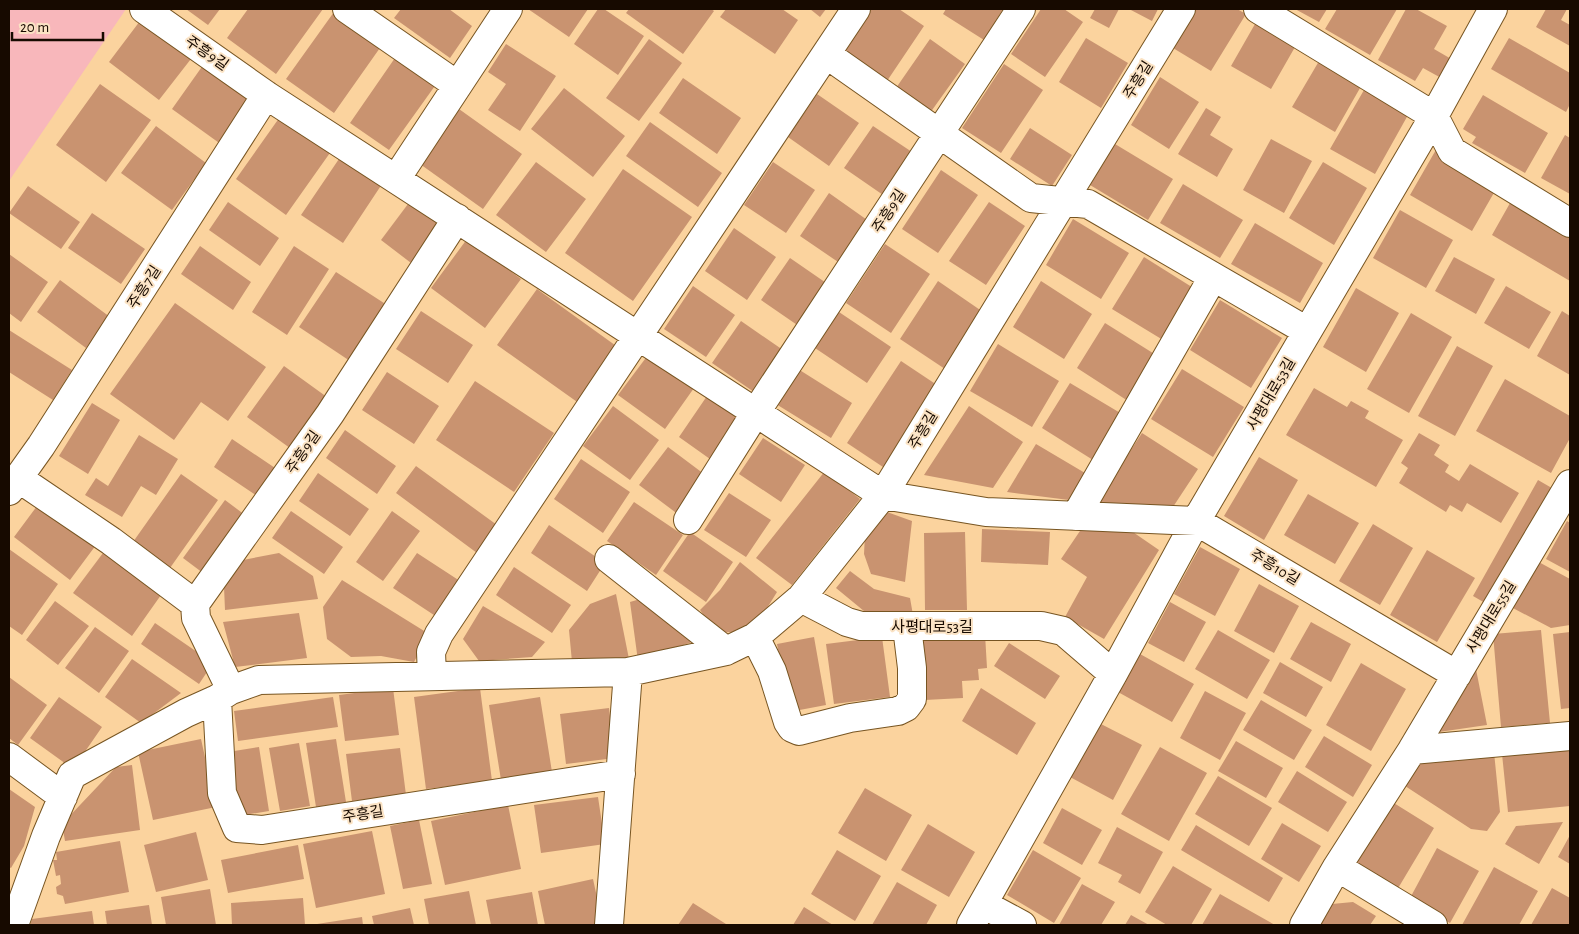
<svg xmlns="http://www.w3.org/2000/svg" width="1579" height="934" font-family="'Alegreya Sans','Noto Sans KR',sans-serif">
  <style>
    .green { fill: #f8b7bb }
    .building { fill: #c99370 }
    .lines { fill: none; stroke-linecap: round; stroke-linejoin: round }
    .minor-casing { stroke: #752; stroke-width: 30 }
    .minor { stroke: #fff; stroke-width: 28 }
    .labels { text-anchor: middle; stroke-width: 4; stroke-linejoin: round; paint-order: stroke }
    .street-label { font-size: 15px; fill: #170a00; stroke: #fbe3c4 }
  </style>
  <rect width="100%" height="100%" fill="#fbd39e"/>
  <path class="green" d="M9,9h117l-117,172z"/>
  <path class="building" d="M186,9h34l-12,16z
    M248,9h75l-47,65 -49,-36z
    M401,9h48l23,17 -22,32 -56,-40z
    M528,9h60l-19,28z
    M598,9h6l40,27 -26,39 -44,-31z
    M629,9h82l3,2 -31,43 -57,-41z
    M726,9h56l16,11 -23,34 -55,-37z
    M810,9h16l-6,8z
    M870,9h29l25,17 -37,55 -45,-30z
    M946,9h57l-19,31 -41,-26z
    M1041,9h23l19,13 -38,55 -34,-23z
    M1095,9h24l-10,19 -19,-10z
    M1129,9h29l-6,12z
    M1196,9h41l9,5 -35,57 -38,-23z
    M1295,9h32l-8,13z
    M1337,9h60l-27,46 -45,-26z
    M1406,9h10l31,17 -13,23 19,11 -10,19 -20,-11 -8,13 -37,-21z
    M1546,9h21l-6,11 9,5v21l-34,-19z
    M334,12l48,33 -48,68 -48,-34z
    M143,17l51,38 -35,45 -50,-38z
    M1255,24l40,23 -24,42 -40,-23z
    M1086,38l42,25 -27,45 -42,-26z
    M1509,38l61,35v31l-4,8 -75,-43z
    M649,39l33,24 -43,58 -33,-23z
    M930,39l35,25 -35,49 -34,-25z
    M506,44l50,32 -36,55 -32,-21 18,-26 -18,-12z
    M397,55l40,28 -48,67 -39,-27z
    M1322,56l42,25 -29,51 -43,-25z
    M206,61l50,36 -34,48 -50,-36z
    M1004,64l39,26 -42,63 -39,-25z
    M1160,77l39,25 -30,47 -38,-24z
    M683,78l58,40 -24,36 -58,-41z
    M100,84l51,36 -45,62 -50,-37z
    M564,88l61,48 -32,41 -62,-48z
    M1364,90l44,25 -33,59 -45,-25z
    M817,94l42,29 -30,43 -41,-29z
    M1483,95l65,38 -23,40 -53,-30 4,-6 -13,-8z
    M1206,108l15,9 -11,18 23,14 -16,28 -39,-23z
    M459,109l63,45 -39,55 -63,-45z
    M282,114l50,36 -46,65 -50,-36z
    M650,122l72,51 -24,34 -72,-51z
    M156,126l50,37 -34,47 -51,-37z
    M873,126l42,28 -29,43 -42,-29z
    M1030,128l42,27 -20,31 -42,-27z
    M1565,135l5,3v56l-29,-16z
    M1271,139l41,22 -28,52 -41,-23z
    M1115,144l58,35 -25,41 -58,-35z
    M1437,148l62,36 -27,47 -62,-36z
    M343,153l41,28 -41,62 -42,-28z
    M536,162l50,37 -40,53 -50,-37z
    M773,162l42,28 -29,43 -42,-28z
    M1323,162l44,26 -33,57 -45,-27z
    M623,169l69,48 -59,84 -68,-48z
    M941,170l37,25 -40,58 -36,-24z
    M1183,184l60,36 -23,38 -60,-35z
    M28,186l52,36 -19,27 -52,-36z
    M829,193l41,29 -29,42 -41,-28z
    M1514,196l56,33v52l-78,-46z
    M411,200l35,27 -31,39 -34,-26z
    M228,202l51,36 -19,28 -51,-36z
    M989,202l36,24 -39,59 -37,-24z
    M1400,210l53,30 -27,48 -53,-30z
    M92,213l53,36 -24,35 -53,-36z
    M1073,219l56,34 -28,46 -55,-34z
    M1255,223l68,40 -23,40 -69,-39z
    M734,228l42,29 -29,43 -42,-29z
    M467,239l54,40 -36,49 -54,-40z
    M885,244l45,30 -39,59 -45,-30z
    M200,246l51,36 -18,28 -52,-36z
    M294,246l35,23 -42,66 -35,-23z
    M9,254l39,28 -27,40 -12,-9z
    M1144,257l51,32 -32,51 -51,-31z
    M1454,257l41,22 -19,35 -41,-23z
    M790,258l42,29 -29,42 -42,-29z
    M336,272l51,33 -37,56 -51,-34z
    M60,280l50,37 -24,31 -49,-36z
    M938,281l48,33 -38,57 -48,-32z
    M1041,281l51,33 -28,45 -51,-32z
    M693,286l42,29 -29,42 -42,-28z
    M1506,286l45,26 -22,37 -45,-26z
    M1356,288l43,25 -33,59 -43,-25z
    M537,289l82,59 -39,56 -83,-59z
    M1220,300l62,38 -31,50 -61,-38z
    M175,303l91,64 -38,54 -27,-19 -27,38 -64,-46z
    M836,310l55,37 -24,36 -55,-37z
    M421,311l52,34 -25,38 -52,-34z
    M1562,311l8,5v59l-33,-19z
    M1411,313l41,24 -43,76 -42,-24z
    M741,321l42,29 -29,42 -42,-29z
    M1105,323l51,32 -28,46 -51,-33z
    M9,330l63,40 -19,30 -44,-28z
    M998,344l61,37 -27,46 -62,-36z
    M1457,346l36,20 -38,70 -37,-20z
    M648,355l46,33 -29,41 -47,-34z
    M901,361l39,26 -54,82 -39,-26z
    M284,366l47,34 -37,51 -47,-34z
    M798,369l54,34 -21,35 -55,-34z
    M1182,369l62,38 -31,50 -62,-38z
    M387,372l52,34 -25,38 -52,-34z
    M1505,379l65,37v22l-19,35 -75,-42z
    M475,381l79,52 -40,59 -78,-52z
    M1070,383l52,31 -29,46 -51,-32z
    M1314,388l33,19 4,-6 18,10 -4,7 38,22 -27,47 -90,-52z
    M707,396l38,26 -28,42 -38,-27z
    M92,403l28,17 -32,54 -29,-18z
    M613,406l46,34 -29,40 -47,-34z
    M969,406l54,36 -30,46 -69,-13z
    M345,430l51,36 -19,28 -51,-36z
    M1142,433l56,36 -27,41 -75,-7z
    M1419,433l21,12 -6,10 15,10 -4,7 14,9 11,-17 49,29 -18,30 -34,-20 -5,9 -12,-7 -4,7 -47,-29 9,-15 -7,-5z
    M139,435l39,24 -22,36 -15,-9 -19,31 -37,-22 11,-17 12,8z
    M763,438l42,27 -24,37 -42,-28z
    M232,439l49,33 -18,28 -49,-33z
    M1036,444l49,29 -16,27 -62,-8z
    M668,447l40,30 -29,38 -40,-30z
    M1259,457l39,23 -34,60 -40,-24z
    M581,459l49,33 -27,41 -49,-34z
    M416,466l81,59 -20,28 -81,-60z
    M825,471l35,28 -68,86 -36,-27z
    M318,473l51,36 -19,27 -51,-35z
    M181,474l37,26 -48,68 -37,-26z
    M1538,480l19,11 -65,116 -19,-11z
    M729,493l42,27 -25,37 -42,-27z
    M1308,494l51,29 -24,41 -51,-29z
    M43,498l56,43 -29,39 -56,-43z
    M225,500l24,18 -42,58 -24,-18z
    M634,502l49,33 -27,40 -49,-34z
    M291,511l52,36 -19,27 -52,-36z
    M392,511l28,20 -37,50 -27,-19z
    M887,512l25,9 -7,61 -34,-8 -7,-20 1,-20z
    M1567,521l3,2v49l-24,-13z
    M1373,524l40,24 -33,57 -41,-24z
    M549,525l56,38 -18,28 -56,-38z
    M1082,528h45l32,22 -55,89 -39,-22 22,-40 -26,-18z
    M982,529l68,3 -2,33 -67,-3z
    M690,532l43,30 -27,40 -43,-31z
    M965,532l2,78h-42l-1,-77z
    M1200,547l40,22 -25,47 -41,-22z
    M9,549l49,35 -36,51 -13,-9z
    M1427,550l48,28 -38,64 -47,-27z
    M103,553l58,42 -29,41 -59,-43z
    M279,553l34,23 5,23 -93,11 -1,-23 19,-27z
    M417,553l46,30 -23,36 -47,-31z
    M1535,560l35,19v46l-19,3 -40,-21z
    M740,562l37,30 -13,21 -19,18 -28,2 -17,-23 20,-20z
    M514,567l57,38 -19,28 -56,-38z
    M850,571l24,18 36,9 3,17 -43,1 -34,-28z
    M342,580l87,54 -15,28 -33,-6 -30,1 -24,-18 -4,-32z
    M1259,584l40,22 -25,47 -40,-22z
    M616,594l13,65 -57,3 -3,-32 21,-26z
    M647,597l46,35 -1,10 -54,19 -8,-59z
    M55,601l34,25 -31,39 -32,-25z
    M1170,602l36,20 -22,40 -36,-19z
    M483,606l62,36 -13,15 -53,4 -16,-22z
    M299,613l8,45 -72,9 -12,-45z
    M1311,622l40,22 -20,38 -41,-23z
    M155,623l58,40 -14,21 -58,-40z
    M95,627l34,24 -30,42 -34,-25z
    M1218,630l52,30 -23,39 -52,-30z
    M1541,630l9,93 -49,4 -8,-93z
    M1570,632v76l-9,1 -8,-75z
    M985,634l2,34 -9,1 1,11 -17,1 1,17 -38,2 -3,-63z
    M814,637l12,68 -37,7 -12,-68z
    M882,637l8,60 -56,7 -8,-60z
    M1009,643l51,33 -15,23 -51,-33z
    M1140,654l54,30 -22,38 -54,-30z
    M132,659l49,34 -40,30 -36,-26z
    M1474,659l13,66 -55,8z
    M1280,662l43,25 -17,30 -43,-24z
    M1361,663l45,26 -35,62 -45,-26z
    M9,677l38,28 -29,40 -9,-7z
    M393,688l6,47 -54,6 -6,-46z
    M480,688l12,93 -66,8 -12,-92z
    M981,688l55,35 -19,32 -55,-34z
    M1205,691l41,22 -26,47 -40,-22z
    M59,697l43,30 -29,42 -43,-31z
    M333,697l5,30 -100,14 -4,-30z
    M540,697l12,75 -51,8 -12,-75z
    M1261,700l51,30 -18,30 -51,-30z
    M609,708l6,50 -49,6 -6,-50z
    M1099,723l43,22 -29,55 -43,-23z
    M1324,736l48,29 -19,32 -48,-30z
    M201,739l15,68 -63,13 -15,-68z
    M336,739l10,63 -30,5 -10,-64z
    M1236,741l47,27 -17,30 -48,-27z
    M299,743l11,63 -30,5 -11,-63z
    M259,747l10,64 -31,5 -10,-64z
    M1160,747l47,26 -38,68 -48,-27z
    M1570,747v59l-62,6 -6,-58z
    M400,748l6,47 -54,6 -6,-47z
    M1494,752l6,60 -13,19 -16,-2 -69,-45 16,-24z
    M132,765l8,65 -75,11 -3,-17 54,-57z
    M1297,771l50,31 -19,30 -50,-30z
    M1218,776l54,32 -23,38 -54,-32z
    M865,788l47,27 -26,46 -48,-28z
    M9,789l26,18 -11,39 -13,22 -2,-1z
    M598,797l7,47 -64,9 -7,-48z
    M1389,800l45,28 -37,62 -46,-28z
    M508,805l13,64 -76,16 -14,-64z
    M1062,808l40,22 -20,35 -39,-22z
    M419,820l13,64 -29,5 -13,-63z
    M1563,822l-24,42 -34,-20 11,-18z
    M1282,823l39,23 -22,36 -38,-23z
    M928,824l47,28 -26,45 -48,-27z
    M1196,825l87,53 -14,24 -88,-52z
    M1117,827l46,25 -23,42 -22,-12 4,-7 -24,-12z
    M372,831l13,63 -69,14 -13,-64z
    M196,832l12,48 -52,12 -12,-47z
    M1570,835v29l-12,-7z
    M120,841l9,51 -64,12 -2,-8 -6,-2 -1,-7 5,-3 -1,-9 -4,1 -3,-16h4l-1,-8z
    M298,845l6,34 -76,14 -7,-33z
    M1437,848l42,23 -29,52 -41,-23z
    M837,850l44,26 -26,45 -44,-27z
    M1033,850l48,28 -27,45 -47,-28z
    M1173,866l39,23 -21,36h-24l-22,-13z
    M1494,867l44,24 -19,34h-57z
    M593,879l10,46h-58l-7,-34z
    M897,882l40,23 -11,20h-54z
    M1082,884l33,18 -14,23h-42z
    M1552,888l18,10v27h-39z
    M210,889l6,36h-50l-5,-28z
    M469,891l7,34h-47l-5,-26z
    M532,892l6,33h-47l-5,-25z
    M1220,894l55,31h-73z
    M303,898l2,27h-73l-1,-22z
    M1353,902l23,14 -6,9h-51l13,-21z
    M693,903l33,21 -1,1h-47z
    M149,905l3,20h-45l-2,-14z
    M804,907l29,18h-40z
    M410,908l4,17h-40l-2,-9z
    M92,911l2,14h-64l2,-6z
    M1131,915l18,10h-24z
    M362,917l1,8h-46v-1z"/>
  <g class="lines">
    <defs>
      <path id="minor" d="M144,9l122,86 617,400 103,17 210,9 261,154
        M347,9l110,76
        M1258,9l176,107 18,35 118,72
        M826,54l205,144 57,6 219,127
        M396,179l112,-170
        M18,478l93,63 84,63
        M9,491l32,-45 225,-351
        M1076,516l137,-239
        M688,520l68,-108 265,-403
        M609,559l117,92
        M801,598l46,24 14,4h180l22,5 50,43
        M755,637l17,34 16,51 4,6 7,3 51,-13 48,-7 8,-4 6,-8v-31l-5,-41
        M432,676l-1,-24 8,-18 417,-625
        M231,690l-35,-72 -1,-14 135,-190 127,-196
        M217,699l5,94 15,35 25,2 359,-56
        M1412,750l158,-14
        M9,757l54,40
        M1337,867l96,58
        M983,904l39,21
        M14,925l32,-89 26,-61 114,-62 31,-14 14,-9 28,-10 369,-8 98,-21 29,-14 46,-39 82,-103 298,-486
        M609,925l19,-253
        M971,925l142,-251 83,-153 238,-405 59,-107
        M1304,925l33,-58 75,-117 158,-266"/>
    </defs>
    <use href="#minor" class="minor-casing"/>
    <use href="#minor" class="minor"/>
  </g>
  <g class="labels">
    <g class="street-label">
      <text transform="translate(207 53) rotate(35)" y="5">주흥9길</text>
      <text transform="translate(1138 80) rotate(-58)" y="5">주흥길</text>
      <text transform="translate(889 211) rotate(-57)" y="5">주흥9길</text>
      <text transform="translate(144 287) rotate(-57)" y="5">주흥7길</text>
      <text transform="translate(1271 394) rotate(-60)" y="5">사평대로53길</text>
      <text transform="translate(923 430) rotate(-59)" y="5">주흥길</text>
      <text transform="translate(303 452) rotate(-55)" y="5">주흥9길</text>
      <text transform="translate(1275 567) rotate(31)" y="5">주흥10길</text>
      <text transform="translate(1491 617) rotate(-59)" y="5">사평대로55길</text>
      <text x="932" y="632">사평대로53길</text>
      <text transform="translate(363 814) rotate(-9)" y="5">주흥길</text>
    </g>
  </g>
  <rect width="1579" height="934" fill="none" stroke="#170a00" stroke-width="20"/>
  <path d="M12 32v8h91v-8" fill="none" stroke="#170a00" stroke-width="2.5"/>
  <text x="20" y="32" font-size="15" fill="#170a00" stroke="#fbe3c4" stroke-width="4" paint-order="stroke">20 m</text>
</svg>
